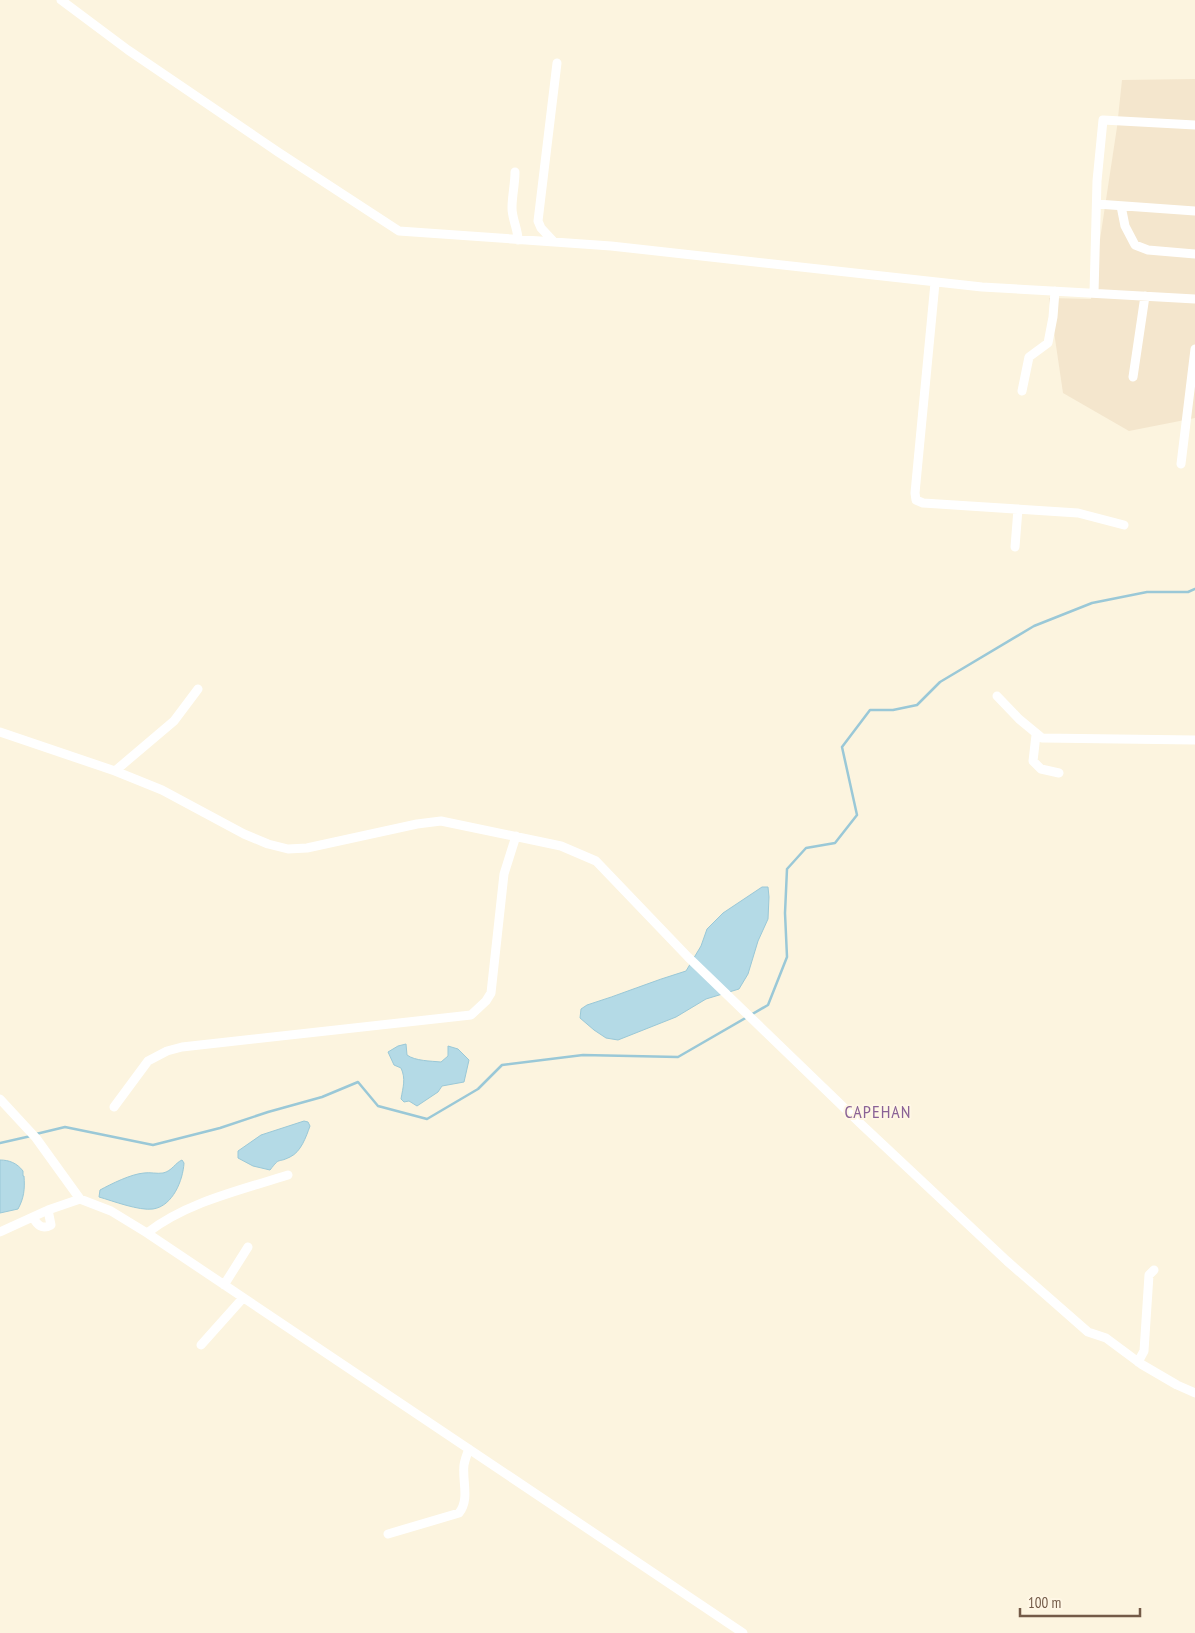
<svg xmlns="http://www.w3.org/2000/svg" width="1195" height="1633" font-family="'PT Sans Narrow',sans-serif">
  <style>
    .residential { fill: #f4e6cd }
    .water { fill: #b4dae6; stroke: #9ac8d7 }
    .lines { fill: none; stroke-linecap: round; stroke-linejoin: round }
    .stream { stroke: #9ac8d7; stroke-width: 2.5 }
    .minor { stroke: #fff; stroke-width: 9 }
    .labels { text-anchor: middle; stroke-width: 4; stroke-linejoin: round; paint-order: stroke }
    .quarter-label { font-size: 18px; letter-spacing: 1px; fill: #8a6296; stroke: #fff7e5 }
  </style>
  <rect width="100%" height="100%" fill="#fcf4df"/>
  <path class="residential" d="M1195,79v339l-66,13 -66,-38 -14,-95 42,1 26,-172 5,-47z"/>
  <path class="water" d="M762,887h6l1,10 -1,22 -10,22 -10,33 -9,15 -33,10 -30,18 -58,23 -12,-2 -12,-8 -14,-12 1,-9 6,-4c33,-10 65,-24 99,-34l15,-25 6,-17 16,-16z
    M406,1044l1,11c8,6 24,6 34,7l7,-6v-10l10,3 11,11 -5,22 -22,4 -4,6 -21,14 -8,-5 -5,1 -3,-3c2,-12 5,-20 0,-31l-7,-3 -6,-13 10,-6z
    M304,1121l4,1 2,4c-4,11 -9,26 -20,31 -14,7 -9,-1 -20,13l-17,-4 -15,-8v-7l23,-16z
    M0,1160c9,0 17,3 23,11v5h1c1,13 0,22 -6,33l-18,4z
    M182,1160l2,3c-1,17 -11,43 -31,46 -14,2 -40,-8 -54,-12l1,-7c11,-6 31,-16 44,-17 6,-1 13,1 19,0 9,-2 12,-10 19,-13z"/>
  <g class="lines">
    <path class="stream" d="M36,1134l29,-7 88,18 67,-17 48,-16 54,-15 36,-15 20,24 49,13 51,-30 24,-24 81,-10 95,2 90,-52 19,-48 -2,-44 2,-44 19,-21 29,-5 22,-28 -15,-68 28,-37h23l24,-5 23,-23 94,-56 58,-23 55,-11h41l7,-3
      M0,1143l31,-7"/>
    <path class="minor" d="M61,0l67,50 150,102 121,79 212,15 371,41 213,12
      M515,172c0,12 -3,24 -3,36 0,11 6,21 6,32
      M1097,204l98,7
      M1121,206l4,20 10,19 13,5 47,4
      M554,242l-13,-14 -3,-7 19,-158
      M935,283l-20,210 1,7 7,3 155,10 46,12
      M1094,293l3,-112 6,-61 92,5
      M1133,377l12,-81
      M1022,391l7,-34 19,-14 5,-26 2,-26
      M1181,464l14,-115
      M1015,547l3,-38
      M997,696l22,23 23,19 153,2
      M0,732l115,39 47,19 82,44 24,10 20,5 19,-1 110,-24 24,-3 120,25 35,15 92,96 174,168 145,136 81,71 18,6 35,26 36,21 18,8
      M1036,735l-3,26 8,8 18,4
      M115,771l59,-50 24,-32
      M0,1099l36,39 44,61 31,12 36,22 596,400
      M114,1107l34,-46 19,-10 15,-4 289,-32 15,-14 5,-8 13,-119 12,-38
      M33,1217c4,8 9,13 18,8l-3,-15
      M0,1232l48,-22 32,-11
      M147,1233c40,-31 94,-43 141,-58
      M224,1285l24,-38
      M201,1345l42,-47
      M1138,1362l6,-11 5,-76 5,-5
      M388,1534l71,-21c11,-14 3,-32 5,-48 1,-6 3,-11 5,-16"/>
  </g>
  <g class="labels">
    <g class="quarter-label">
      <text x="878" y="1118">CAPEHAN</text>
    </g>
  </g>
  <path d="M1020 1608v8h120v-8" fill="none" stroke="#735a47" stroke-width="2.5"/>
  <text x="1028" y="1608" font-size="15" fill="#735a47" stroke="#fff7e5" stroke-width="4" paint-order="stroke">100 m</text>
</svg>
